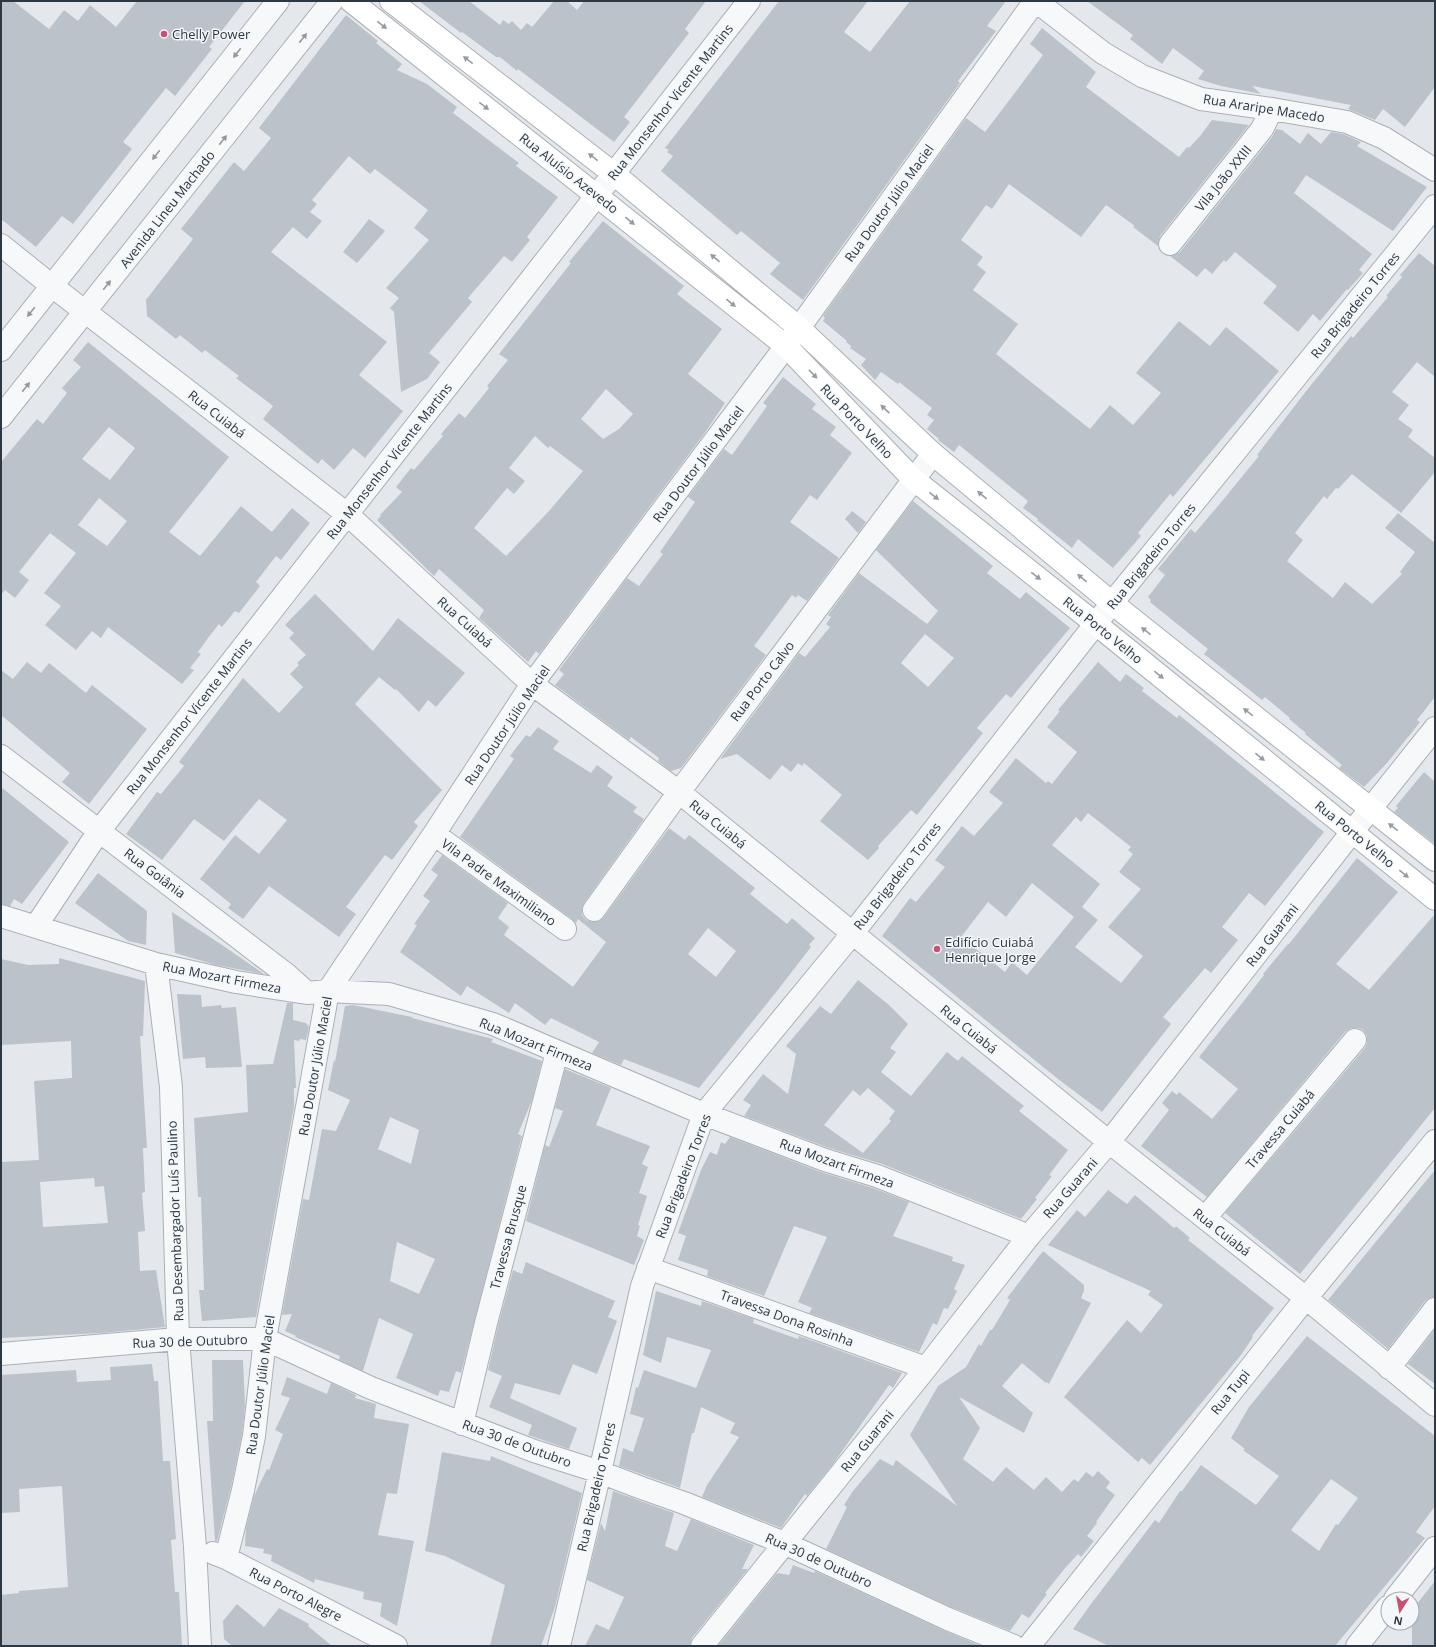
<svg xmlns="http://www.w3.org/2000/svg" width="1436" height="1647" font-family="'Open Sans',sans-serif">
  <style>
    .building { fill: #bcc2c9; fill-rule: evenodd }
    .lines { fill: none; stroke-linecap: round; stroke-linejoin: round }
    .minor-casing { stroke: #a9b0b6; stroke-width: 24 }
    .tertiary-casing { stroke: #a9b0b6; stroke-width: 24 }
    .secondary-casing { stroke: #a9b0b6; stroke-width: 24 }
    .minor { stroke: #f7f8fa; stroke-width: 22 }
    .tertiary { stroke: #f7f8fa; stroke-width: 22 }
    .secondary { stroke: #fff; stroke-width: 22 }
    .oneway { fill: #969ca2 }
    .oneway2 { fill: #92989f }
    .poi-dot { fill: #cb4f73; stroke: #f4f7f9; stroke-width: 1.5 }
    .labels { text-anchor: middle; stroke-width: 3; stroke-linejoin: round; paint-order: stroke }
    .poi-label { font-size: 13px; fill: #2c3844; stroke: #f4f7f9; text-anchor: start }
    .street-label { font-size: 13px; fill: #2c3844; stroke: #f4f7f9 }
  </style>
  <rect width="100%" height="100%" fill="#e4e8ec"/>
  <path class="building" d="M1,1h12l36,28 15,-19 14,11 12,-16 26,22 21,-26h108l-36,46 3,2 -37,47 -9,-8 -43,54 9,7 -59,75 -11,-8 -26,31 -35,-28z
    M419,1h50l31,24 3,-5 6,4 3,-3 9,9 6,-7 5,4 22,-26h13l10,9 7,-9h122l-21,28 4,4 -65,84 6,5 -16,20 -96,-73 -1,2 -17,-14h-4l-34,-25 -1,1z
    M779,1h89l-24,31 26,20 40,-51h96l-19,25 9,5 -38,50 2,2 -157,217 -33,-26 10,-11 -39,-32 -4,4 -76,-64 12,-15 -6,-4 2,-2 -4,-2z
    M1087,1h348v86l-30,40 -22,-18 -8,11 -27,-11 3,-4 -99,-19 9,8 -40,-8 -23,-7 6,-8 -31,-23 -11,16 -32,-25 3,-4z
    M346,15l32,26 -2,2 26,21 -5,6 30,14 30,23 -4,6 66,50 -3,3 42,31 -31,40 3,3 -18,22 -8,-6 -36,42 4,4 -43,51 11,9 -13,17 -26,13 -7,-80 -4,-4 9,-10 -13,-10 43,-48 -15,-12 14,-18 -53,-41 -5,5 -21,-18 -37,44 5,4 -7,8 12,9 -15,18 -14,-12 -22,25 116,90 -28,33 44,36 -38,47 -12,-10 -19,22 -12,-11 -4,5 -55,-45 10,-13 -37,-28 3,-2 -34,-26 -3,3 -22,-18 -4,4 -29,-23 -1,-16 47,-61 -12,-10 53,-67 10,9 27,-33 -12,-10z
    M1042,28l54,44 -10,15 93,70 8,-10 2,1 12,-13 11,-15 37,5 -89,111 -2,6v4l-25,-19 2,-1 -29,-21 -25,32 -72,-53 -17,25 -6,-4 -25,35 22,17 -6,8 9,7 -13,18 45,34 -22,30 94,75 20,-24 23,20 28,-32 -25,-20 43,-52 31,25 16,-19 53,44 -106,126 -3,-3 -32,39 3,3 -28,32 -35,-29 -6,9 -35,-28 1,-1 -15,-11 5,-7 -69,-56 -5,7 -16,-12 1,-1 -12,-10 7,-9 -7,-5 5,-7 -33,-26 -1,2 -17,-12 -6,8 -14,-15 5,-6 -16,-11 1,-2 -5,-4 1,-1 -24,-20 2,-3 -2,-2 143,-198 19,14 32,-42 26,-35 -13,-11z
    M1276,129l6,1 18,14 8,-11 13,11 10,-12 12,2 18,8 -4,4 70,41 -34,44 -87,-56 -12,18 78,61 -13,16 4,3 -15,17 -1,-1 -27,32 -7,-7 -15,18 -35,-29 14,-17 -42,-34 -9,10 -2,-2 -12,14 -7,-6 -8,9 -27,-21 5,-1 5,-3 92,-115z
    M369,219l16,12 -28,32 -14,-11z
    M603,221l81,65 -7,8 45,35 -34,45 37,29 -21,31 -165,220 -3,-3 -8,11 -49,-44 5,-8 -45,-41 -5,7 -57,-56 4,-4 -1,-1 22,-23 -6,-5 15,-19 3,2 29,-34 -2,-2 18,-21 6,5 24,-30 -2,-2 21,-26 -9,-6 72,-91 -2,-1zM606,389l27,25 -14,15 -16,10 -22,-20zM535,436l13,12 2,-2 33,25 -34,40 -43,45 -32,-28 33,-40 7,6 11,-13 -16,-13z
    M1419,253l16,13v111l-18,-15 -25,30 17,13 -11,14 15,11 -5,7 27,21v14l-34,41 -49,-39 -14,15 -2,-1 -9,11 -3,-3 -29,37 8,7 -16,21 46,37 12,-16 27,22 30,-30 -2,-2 15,-20 -30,-24 13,-15 37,30v154l-18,23 3,2 -7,9 -26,32 -23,24 -25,-19 3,-3 -37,-31 1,-1 -17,-14 1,-1 -25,-21 -3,3 -58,-46 4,-5 -58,-47 1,-2 -3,-3 17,-22 -7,-6 33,-40 4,4 23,-27 41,-50 -2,-1 50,-65 44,-54 2,2 35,-41 -2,-1 16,-19 -2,-2z
    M88,342l141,115 -60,75 31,24 41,-50 31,26 20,-24 18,15 -29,37 -5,-4 -20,26 4,4 -21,27 -4,-2 -13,16 -3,-3 -11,14 -10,14 3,2 -11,14 4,2 -12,14 -74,-57 -7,11 -9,-7 -16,19 -31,-25 16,-19 -17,-13 32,-40 -26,-20 -31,39 10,8 -14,18 -10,-8 -4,5v-133l36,-43 6,5 24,-31 -5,-5 19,-21 -8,-7zM109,427l26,21 -25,32 -28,-21zM99,498l28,23 -20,25 -29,-21z
    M783,377l33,27 -4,5 24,18 -6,8 22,18 -35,47 -7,-5 -20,27 49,36 -32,43 -9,-6 -2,3 -4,-3 -38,51 12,9 -85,113 -10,3 -13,-10 1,-3 -28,-21 -2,3 -74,-55 9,-11 -5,-4 68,-92 12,8 24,-32 -3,-2 35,-50 -7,-5 36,-48 8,6 35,-49 -4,-3z
    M913,501l80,65 -6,7 33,26 6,-7 44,36 -59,70 -5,-4 -29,34 6,5 -66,82 -6,-5 -33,36 1,2 -11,12 -48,-39 22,-26 -38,-32 -2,3 -4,-3 -7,9 -9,-7 -12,15 -33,-26 -17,5 79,-106 6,4 25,-30 -4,-3 5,-7 -3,-2 31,-42 68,51 11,-13 -62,-61zM925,634l29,24 -26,29 -27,-24z
    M852,511l14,11 -8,11 -13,-14z
    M315,594l58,57 25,-33 67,55 -29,34 -8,-7 -9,12 -23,-23 -1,1 -16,-13 -24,27 87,86 -28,32 4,4 -26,34 -7,-5 -39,52 10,7 -17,23 -70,-51 -26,33 -15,-11 3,-4 -31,-25 35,-44 24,19 28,-34 -28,-21 -35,42 -30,-22 -32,41 -36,-26 31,-42 4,2 23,-28 -5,-4 64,-84 36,35 24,-26 -13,-13 9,-9 -2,-2 9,-8 -17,-17 5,-5 -9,-8z
    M27,662l14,11 8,-10 37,30 6,-8 55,44 -58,75 -27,-22 8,-9 -69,-58v-45l12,9z
    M1098,662l22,20 6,-8 18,14 -2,3 35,27 2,-3 145,117 -59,74 -16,-13 -27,34 16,13 -27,33 -6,-5 -42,49 8,7 -69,88 -44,-33 -176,-143 28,-38 6,4 29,-35 -10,-7 27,-34 12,10 29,-33 -14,-11 27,-34 30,25 2,-2 4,3 25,-32 -30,-25 13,-16 -2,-1zM1088,813l43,34 -3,3 5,4 -14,18 22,17 -33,38 35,29 -22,27 -46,-36 23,-27 -16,-13 18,-23 -48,-39 24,-28 5,5zM1032,883l42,34 -47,58 -15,-13 -7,10 -44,-35 27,-35 18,15z
    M538,727l21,14 -6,8 38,24 6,-8 16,12 -6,9 30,21 -4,5 11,7 -60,84 -2,6v6l4,5 7,2 6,-1 5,-4 65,-89 16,12 4,-5 66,53 -5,6 37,30 5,-6 23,20 -6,7 2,2 -34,44 -78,97 -75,-29 -3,6 -29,-12 7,-11 -48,-24 -6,7 -30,-22 -6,10 -42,-27 -6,10 -61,-44 17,-27 -3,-1 16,-23 -7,-5 15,-21 -7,-5 11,-15 66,48 -10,15 11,9 -5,8 69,52 33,-45 -28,-23 -2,4 -4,-4 -112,-82 54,-78 -4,-3 16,-21 4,2zM708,928l28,23 -20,26 -28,-23z
    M1424,772l11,10v62l-41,-32 4,-4 -2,-2z
    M1,787l68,55 -47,62 -8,-5 -4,7 -9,-2z
    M1357,858l41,34 -62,72 33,26 66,-76v194l-135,166 -75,-61 140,-165 2,-5v-7l-4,-6 -5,-2h-7l-6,4 -138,165 -66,-51 28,-36 -7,-7 10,-12 5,4 2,-3 33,27 26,-30 -39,-32 44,-55 21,-27 -1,-1 25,-30h1z
    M98,873l49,38 -1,34 -18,-4 -53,-38z
    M172,912l53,35 39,27 -48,-9 -41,-12z
    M59,958l86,23 -2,55h-3l7,112h-4l2,44 -3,1 3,38 -7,1 2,39 16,-1 9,57 -64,6 -100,5v-176l38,-2 -5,-79 38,-3 -1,-37 -70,4v-86l27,6 31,-1zM94,1178l1,9 9,-1 4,37 -65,4 -3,-45z
    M858,980l31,25 19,19 -18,24 6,4 -15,20 30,24 36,-44 11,9 4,-5 62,50 -5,5 49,39 -19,25 3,1 -17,22 2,1 -16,20 -139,-55 -53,-16 -85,-32 7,-11 -8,-5 20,-26 25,20 8,-40 -10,-8 34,-40 11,8zM868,1088l27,23 -6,8 2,2 -28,32 -39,-28 29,-35 7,6z
    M177,994l24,1 1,12 19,-2 1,3 14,-1 6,60 -36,1 -1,-11 -22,2z
    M287,1003h6v17l13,3 3,4 -3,13 -6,-1 -1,2 -5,-1 2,48h-2v19l-38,210 -54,4 -3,-31h5l-3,-93h-3l-4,-79 54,-6 -2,-47 27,-1z
    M353,1005l59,12v1l81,21 -2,3 51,19 -10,39 -14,34 4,2 -61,237 -5,-2 -7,21 -9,-2 -2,6 -42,-18 17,-44 -34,-16 -16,53 -24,-11 1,-4 -45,-19 1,-1 -11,-5 7,-17 -10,1 21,-116 6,1 13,-71 14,2 14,-31 -22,-10 6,-30 1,2 10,-56zM390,1117l29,13 -8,34 -33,-15zM397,1242l38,17 -16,35 -29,-13z
    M565,1069l46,19 -15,37 54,21 -8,18 6,3 -9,26 8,3 -9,29 2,1 -3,10 7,4 -10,25 -108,-44 19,-76 4,2 14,-36 -8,-3z
    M730,1137l91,35 52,16 36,14 -16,34 60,21 -1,4 13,4 -11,24 3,2 -9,18 -4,-1 -7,17 -4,-2 -14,29 -110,-39 3,-5 -14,-6 29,-65 -33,-11 -30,70 -57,-20 1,-6 -30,-10 8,-24 -8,-3 23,-63 9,-18 7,3 4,-13 4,2z
    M1435,1170v127l-5,1 -5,3 -37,48 -60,-49z
    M1108,1190l19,14 8,-9 39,33 2,-2 14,12 -2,2 86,68 -22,28 1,1 -12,18 -91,110 -8,-7 -4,4 -74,-65 63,-77 14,13 22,-28 -15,-10 3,-4 -103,-46 29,-35 8,7z
    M1043,1251l41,34v6l-3,7 10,5 -42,81 -2,-2 -1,1 -24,-20 -20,23 31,27 -9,20 -65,-36 21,31 -17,31 30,23 13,-15 28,23 12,-13 16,15 12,-13 4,3 8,-10 7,5 5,-6 12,11 -4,6 9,7 -19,27 1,1 -10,13 7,5 -13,16 -3,-3 -12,13 -21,26 2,1 -18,24 -7,-4 -12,17 -57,-23 -127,-59 21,-42 -3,-2 9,-14 27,-32 13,7 3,-6 61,46 -47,-71 28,-49 28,-19 13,-23 2,2 9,-16h2l18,-30 -3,-2z
    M526,1262l89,39 -7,16 9,4 -20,53 -24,-10 -13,31 -45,-12 -5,15 67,30 -8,21 -41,-14 4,-10 -43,-18 13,-31 -14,-6 10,-44 15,-56 9,4z
    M656,1291l45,15 1,-5 52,18 -1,4 3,1 42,15 1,-3 103,37 -9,15 -4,-3 -56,79 -26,32 -2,-2 -24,34 -79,-31 5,-12 32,-48 -9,-4 5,-10 -34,-16 -7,26h-2l-12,55 -61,-22 4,-18 10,4 11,-34 -14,-4 6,-27 2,1 6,-18 52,18 15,-38 -44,-13 -6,26 -18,-8z
    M1435,1329v55l-27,-20z
    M1307,1336l128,100v70l-19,26 9,6 -90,108h-226l-36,-17 18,-25 64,-84 4,3 21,-32h2l19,-26 55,40 23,-29 -36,-26 2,-1 -14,-11 18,-31zM1331,1479l27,19 -20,27 -2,-1 -17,27 -28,-21z
    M212,1360h31l2,46 -3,28 -11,53 -14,54h-2l-8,-120h6z
    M152,1364l2,17h4l5,80h7l6,78 -5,1 4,52h4l3,54h-181v-51l18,-2v-2l49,-4 -6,-101 -43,3 1,23 -19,1v-138l75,-5 1,12 34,-2 -1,-13z
    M287,1377l40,17 4,-11 25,12 -1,3 21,6 -2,14 35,6 -12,70 -10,-1 -9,42 36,6 -17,85 -17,-10 2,-13 -19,-4 1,-7 -49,-13 -1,4 -43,-22 1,-6 -9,-2 1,-4 -19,-3 1,-18 8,-32 13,-27 2,1 14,-36 -8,-4 15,-32 -9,-3z
    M442,1452l48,9 1,-5 91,37 -27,114 -14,39h-51l15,-61 -60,-29 -20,-5z
    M613,1491l61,22 -9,33 12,5 14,-32 63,26 -12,24h6l-56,69 -2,8h-105l11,-22 13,6 15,-33 -37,-17 14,-57 4,8z
    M793,1565l21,8 1,-2 128,59 38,16h-263l59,-73 12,2z
    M1435,1581v65h-23v-36z
    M237,1604l27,23 15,-19 30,16 -1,2 24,20h-100l-8,-7 -1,-18z"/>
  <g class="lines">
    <defs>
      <path id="minor" d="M1036,1l67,52 39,23 59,23 71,10 75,13 37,16 51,32
        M1170,244l92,-115 10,-20
        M1,245l51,41 295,228 185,170 147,108 430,350 197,156 129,107
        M1,756l285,218 21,19
        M434,834l131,95
        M594,910l85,-118 254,-338
        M1,916l155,48 80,18 71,11 21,-2 61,3 104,30 211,90 121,46 52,16 152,60
        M36,926l63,-95 650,-830
        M156,964l15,123 7,252 17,208 5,99
        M1205,1218l150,-178
        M648,1268l278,100
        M1,1354l177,-15h87l106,49 163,63 66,21 39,15 45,16 100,40 164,76 66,27
        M1389,1368l46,-59
        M462,1424l24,-101 71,-271
        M213,1553l13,5 170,88
        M226,1558l17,-68 11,-54 11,-97 63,-348 106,-157 98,-150 254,-338 249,-345
        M1395,1599l40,-51
        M559,1646l41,-174 42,-186 62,-172 148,-180 260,-331 323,-397
        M702,1646l224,-278 103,-132 80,-94 243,-310 83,-104
        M1029,1646l277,-348 129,-157
        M1357,1646l31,-39"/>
      <path id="tertiary" d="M1,350l277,-349
        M1,417l331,-416"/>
      <path id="secondary" d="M351,1l435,345 127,133 183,145 339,275
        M391,1l223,173 184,153 135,127 179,149 323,257"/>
    </defs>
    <use href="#minor" class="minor-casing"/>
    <use href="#tertiary" class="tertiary-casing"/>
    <use href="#secondary" class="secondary-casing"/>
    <use href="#minor" class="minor"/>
    <use href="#tertiary" class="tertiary"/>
    <use href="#secondary" class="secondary"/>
  </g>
  <defs><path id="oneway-solid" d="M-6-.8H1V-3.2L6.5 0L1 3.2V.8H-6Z"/></defs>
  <g class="oneway">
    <use href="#oneway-solid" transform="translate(382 25) rotate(38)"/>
    <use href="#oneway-solid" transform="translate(468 60) rotate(-142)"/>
    <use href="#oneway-solid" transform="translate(484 106) rotate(38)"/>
    <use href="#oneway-solid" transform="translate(593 157) rotate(-142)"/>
    <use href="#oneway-solid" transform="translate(630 221) rotate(39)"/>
    <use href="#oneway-solid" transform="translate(715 258) rotate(-140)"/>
    <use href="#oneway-solid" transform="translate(731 303) rotate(39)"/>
    <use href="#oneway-solid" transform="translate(813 374) rotate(46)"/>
    <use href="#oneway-solid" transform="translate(885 409) rotate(-137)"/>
    <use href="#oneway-solid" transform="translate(982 495) rotate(-140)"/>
    <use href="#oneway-solid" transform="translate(934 496) rotate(38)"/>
    <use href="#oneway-solid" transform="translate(1036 576) rotate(38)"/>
    <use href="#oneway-solid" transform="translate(1082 578) rotate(-140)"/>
    <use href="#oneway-solid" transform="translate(1146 631) rotate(-142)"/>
    <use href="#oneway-solid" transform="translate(1159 675) rotate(39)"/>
    <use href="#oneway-solid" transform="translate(1248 712) rotate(-142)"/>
    <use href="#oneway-solid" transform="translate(1260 757) rotate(39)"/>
    <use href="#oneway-solid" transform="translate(1393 827) rotate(-142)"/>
    <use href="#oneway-solid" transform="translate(1404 874) rotate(39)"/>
  </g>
  <g class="oneway2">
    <use href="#oneway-solid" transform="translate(303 38) rotate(-52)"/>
    <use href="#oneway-solid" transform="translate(237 53) rotate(128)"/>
    <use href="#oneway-solid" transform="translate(223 140) rotate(-52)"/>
    <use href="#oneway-solid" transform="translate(156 155) rotate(128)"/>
    <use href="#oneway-solid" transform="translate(107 285) rotate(-52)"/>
    <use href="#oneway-solid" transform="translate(31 312) rotate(129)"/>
    <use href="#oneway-solid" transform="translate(26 387) rotate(-51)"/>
  </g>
  <g class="poi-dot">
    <circle cx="164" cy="34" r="4"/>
    <circle cx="937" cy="949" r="4"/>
  </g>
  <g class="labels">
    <g class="poi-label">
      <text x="172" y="39">Chelly Power</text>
      <text x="945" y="947">Edifício Cuiabá<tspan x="945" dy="15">Henrique Jorge</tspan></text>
    </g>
    <g class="street-label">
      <text transform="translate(670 102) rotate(-52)" y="5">Rua Monsenhor Vicente Martins</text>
      <text transform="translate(1264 108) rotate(9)" y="5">Rua Araripe Macedo</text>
      <text transform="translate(569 173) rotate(38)" y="5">Rua Aluísio Azevedo</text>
      <text transform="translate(1223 178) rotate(-51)" y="5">Vila João XXIII</text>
      <text transform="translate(889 203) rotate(-54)" y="5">Rua Doutor Júlio Maciel</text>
      <text transform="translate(167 209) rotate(-52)" y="5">Avenida Lineu Machado</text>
      <text transform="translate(1355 305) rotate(-51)" y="5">Rua Brigadeiro Torres</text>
      <text transform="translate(217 414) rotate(38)" y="5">Rua Cuiabá</text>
      <text transform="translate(857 421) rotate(46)" y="5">Rua Porto Velho</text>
      <text transform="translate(389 461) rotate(-52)" y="5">Rua Monsenhor Vicente Martins</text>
      <text transform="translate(698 464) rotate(-53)" y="5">Rua Doutor Júlio Maciel</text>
      <text transform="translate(1151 556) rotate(-51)" y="5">Rua Brigadeiro Torres</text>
      <text transform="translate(465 622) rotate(42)" y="5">Rua Cuiabá</text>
      <text transform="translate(1103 630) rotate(39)" y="5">Rua Porto Velho</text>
      <text transform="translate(762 681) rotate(-53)" y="5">Rua Porto Calvo</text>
      <text transform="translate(189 716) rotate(-52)" y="5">Rua Monsenhor Vicente Martins</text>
      <text transform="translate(507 725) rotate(-56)" y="5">Rua Doutor Júlio Maciel</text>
      <text transform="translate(718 824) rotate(39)" y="5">Rua Cuiabá</text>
      <text transform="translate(1355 834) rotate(39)" y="5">Rua Porto Velho</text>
      <text transform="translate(155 873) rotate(37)" y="5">Rua Goiânia</text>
      <text transform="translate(897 876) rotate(-52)" y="5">Rua Brigadeiro Torres</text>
      <text transform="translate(499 882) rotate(36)" y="5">Vila Padre Maximiliano</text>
      <text transform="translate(1272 935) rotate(-52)" y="5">Rua Guarani</text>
      <text transform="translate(222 977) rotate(11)" y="5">Rua Mozart Firmeza</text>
      <text transform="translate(969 1029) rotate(39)" y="5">Rua Cuiabá</text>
      <text transform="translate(536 1044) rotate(22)" y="5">Rua Mozart Firmeza</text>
      <text transform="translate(315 1066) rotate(-80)" y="5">Rua Doutor Júlio Maciel</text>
      <text transform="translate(1280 1129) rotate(-50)" y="5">Travessa Cuiabá</text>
      <text transform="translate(837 1163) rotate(20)" y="5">Rua Mozart Firmeza</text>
      <text transform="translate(683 1176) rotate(-69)" y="5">Rua Brigadeiro Torres</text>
      <text transform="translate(1070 1188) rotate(-49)" y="5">Rua Guarani</text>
      <text transform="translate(175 1221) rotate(-92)" y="5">Rua Desembargador Luís Paulino</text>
      <text transform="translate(1222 1232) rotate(38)" y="5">Rua Cuiabá</text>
      <text transform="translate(508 1237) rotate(-75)" y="5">Travessa Brusque</text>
      <text transform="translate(787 1318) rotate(20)" y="5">Travessa Dona Rosinha</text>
      <text transform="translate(190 1341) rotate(-2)" y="5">Rua 30 de Outubro</text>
      <text transform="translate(260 1385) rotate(-82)" y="5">Rua Doutor Júlio Maciel</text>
      <text transform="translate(1230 1392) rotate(-51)" y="5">Rua Tupi</text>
      <text transform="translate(867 1441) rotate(-51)" y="5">Rua Guarani</text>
      <text transform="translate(517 1443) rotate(20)" y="5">Rua 30 de Outubro</text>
      <text transform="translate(596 1487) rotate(-77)" y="5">Rua Brigadeiro Torres</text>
      <text transform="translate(819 1560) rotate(24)" y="5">Rua 30 de Outubro</text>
      <text transform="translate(296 1594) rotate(27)" y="5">Rua Porto Alegre</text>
    </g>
  </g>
  <rect width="1436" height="1647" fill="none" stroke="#2c3844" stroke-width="4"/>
  <g transform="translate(1400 1611) rotate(191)"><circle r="19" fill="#f4f7f9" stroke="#a4abb1"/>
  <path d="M0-3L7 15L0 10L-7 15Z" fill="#cb4f73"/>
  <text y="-6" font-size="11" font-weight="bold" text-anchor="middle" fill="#2c3844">N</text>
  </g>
</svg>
